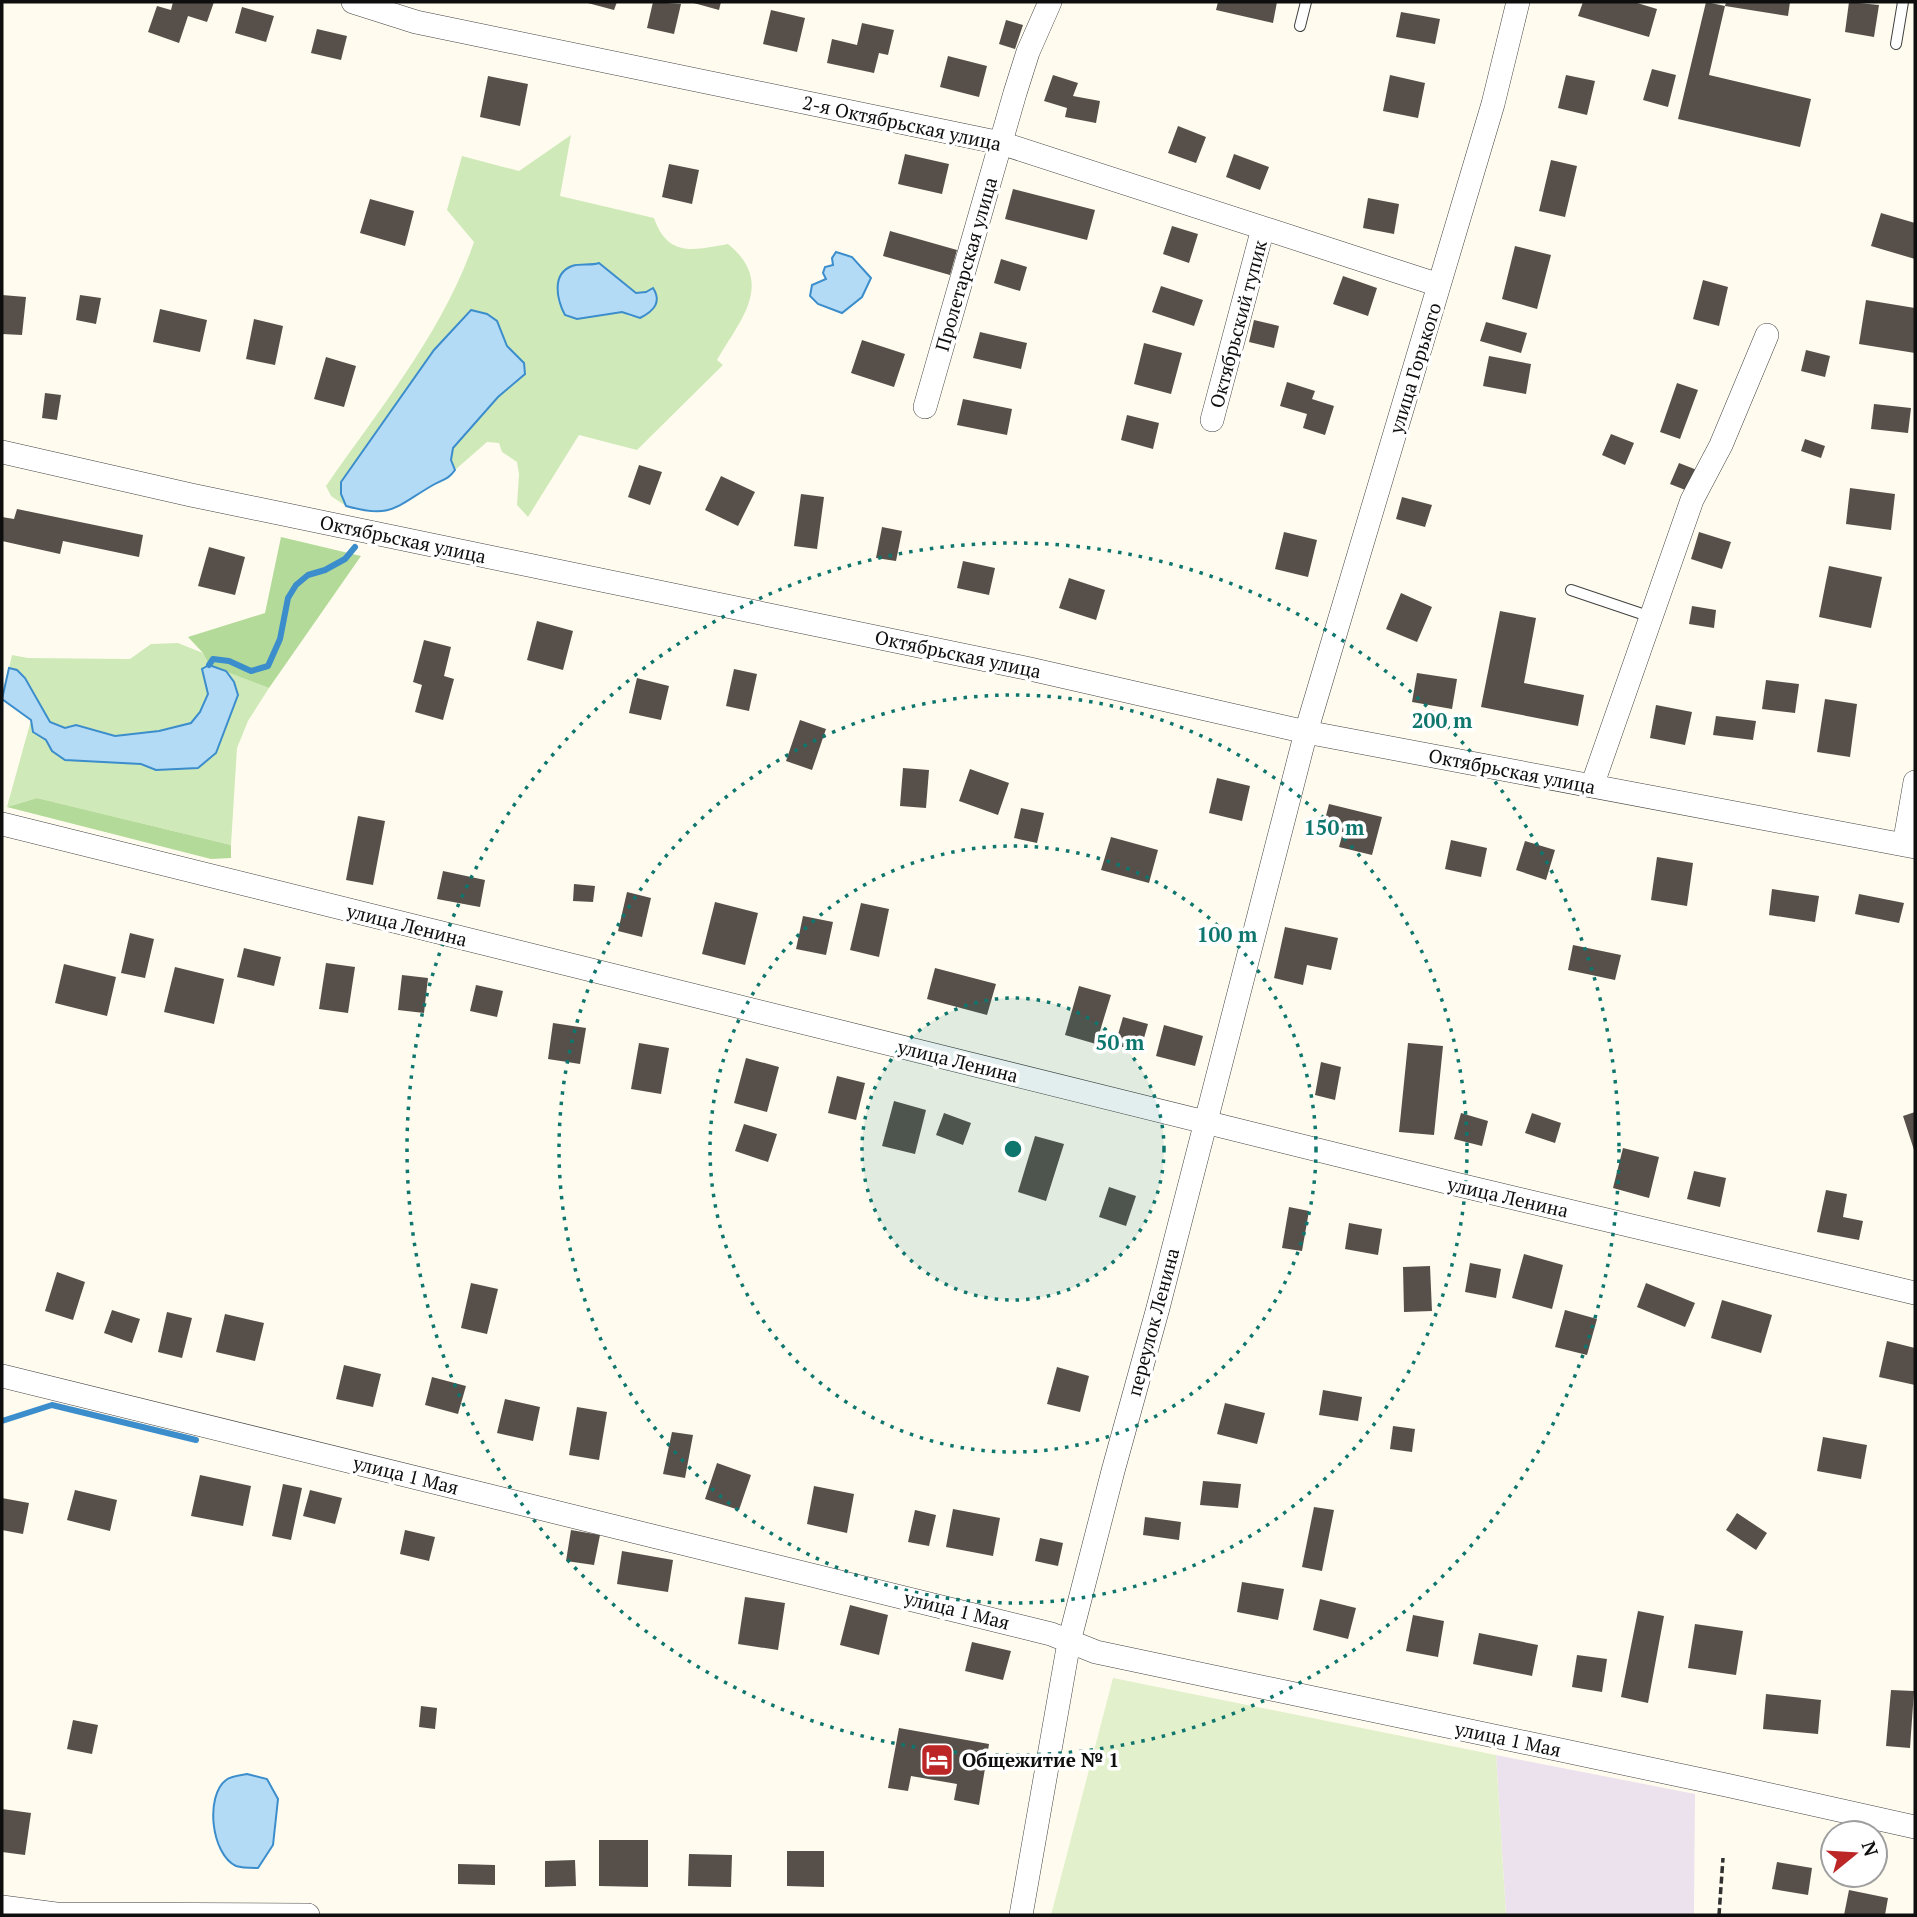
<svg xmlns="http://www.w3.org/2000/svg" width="1917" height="1917" font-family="'PT Serif',serif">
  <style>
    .industrial { fill: #ece2ed }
    .green { fill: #d0e9b9; fill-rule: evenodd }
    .forest { fill: #b3da98 }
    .pitch { fill: #e2f0cb }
    .water { fill: #b4dbf6; stroke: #3b8dcc; stroke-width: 2 }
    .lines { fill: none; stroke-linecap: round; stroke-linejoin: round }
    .stream { stroke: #3b8dcc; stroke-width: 6 }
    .building { fill: #57504a }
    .lane-casing { stroke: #414141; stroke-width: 12 }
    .street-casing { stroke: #414141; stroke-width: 24 }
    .path { stroke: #303030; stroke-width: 3.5; stroke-dasharray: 7 3.5; stroke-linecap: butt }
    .lane { stroke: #fff; stroke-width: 10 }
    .street { stroke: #fff; stroke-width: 23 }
    .ring { fill: none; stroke: #0f766e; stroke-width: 3.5; stroke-dasharray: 3.5 7 }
    .labels { text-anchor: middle; stroke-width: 7; stroke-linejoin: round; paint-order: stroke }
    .street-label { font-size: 19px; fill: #0e0e0e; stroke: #fff }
    .poi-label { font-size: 19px; font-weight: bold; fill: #0e0e0e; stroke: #fff; text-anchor: start }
    .centre { fill: #0f766e; stroke: #fff; stroke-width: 3.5 }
    .ring-label { font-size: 21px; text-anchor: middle; font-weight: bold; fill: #0f766e; stroke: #fff; stroke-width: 7; stroke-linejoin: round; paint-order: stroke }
  </style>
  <rect width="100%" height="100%" fill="#fffcef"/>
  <path class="industrial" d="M1496,1755l199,39 -1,121h-188z"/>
  <path class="green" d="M571,135l-11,61 94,22c14,40 40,32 74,26 48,39 12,76 -11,116l6,5 -86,85 -58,-15 -51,82 -11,-12 2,-31 -2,-12 -15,-10 -3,-9 -12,-1 -32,28 -4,-10 2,-12 45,-51 18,-14 -9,-37 -10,-25 -26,-11 -37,40 -93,132v12l5,12 -15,-10 -5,-10c54,-78 117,-154 148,-244l-27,-32 15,-54 57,15zM583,265c24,2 36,16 53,28l10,-1 -14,25 -10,-5 -57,3 -7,-13 -1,-15z
    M178,643l25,10 6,12 -7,5 6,24 -8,18 -10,11 -31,8 -44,5 -39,-11 -11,3 -15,-6 -25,-44 -8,-8 -8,-2 3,-13 16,3 102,1 21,-15z
    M226,671l43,17 -21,33 -11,27 -6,97 -194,-47 -30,9 24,-87 2,12 13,8 6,11 13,9 76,4 16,6 41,-2 36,-86z"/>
  <path class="forest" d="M281,537l80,19 -92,132 -60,-23 -6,-12 -15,-16 77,-24z
    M37,798l194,47v13l-20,1 -204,-52z"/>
  <path class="pitch" d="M1113,1678l383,77 10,160h-455z"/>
  <path class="water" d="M836,252l16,5 19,21 -9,19 -20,16 -24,-9 -8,-8 2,-11 14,-6 -3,-6 2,-6 8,-2 -1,-7z
    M599,263l37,30 10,-1 7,-4c9,14 1,23 -13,30l-18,-6 -45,7 -12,-4c-8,-15 -14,-41 7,-49 9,-3 18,0 27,-3z
    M471,310l16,4 10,7 10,25 17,17 1,11 -27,23 -45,51 -2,12 4,10c-7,10 -12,9 -22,15 -38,22 -41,34 -87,21l-5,-12v-12l93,-132z
    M209,665l17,6 8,11 4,13 -22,58 -18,15 -42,2 -15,-6 -76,-4 -13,-9 -6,-11 -13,-8 -2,-12 -29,-21 7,-31 8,2 8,8 25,44 15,6 11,-3 39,11 44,-5 32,-8 9,-11 8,-18 -6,-25z
    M247,1774l20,5 11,20 -5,46 -15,23c-6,0 -16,0 -22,-2 -25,-12 -31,-70 -10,-86 5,-4 15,-5 21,-6z"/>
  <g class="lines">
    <path class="stream" d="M209,665l4,-6 16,2 22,10 17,-5 12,-27 8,-41 8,-13 12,-10 17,-5 20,-11 10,-12
      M2,1421l50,-16 144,35"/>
  </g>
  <path class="building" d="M173,2h41l-7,20 -19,-6 -9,27 -31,-11 9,-26 14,4z
    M584,2h33l-3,8z
    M653,2l28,2 -7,30 -27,-6z
    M690,2h31l-2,8z
    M1218,2h59l-4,21 -57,-13z
    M1583,2h51l23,7 -8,28 -71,-21z
    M1706,2l19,4 -16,69 102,24 -11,48 -122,-28z
    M1726,2h64l-2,14 -63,-10z
    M1849,2l30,3 -5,32 -29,-5z
    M242,7l32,9 -8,26 -31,-9z
    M771,10l34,8 -8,34 -34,-8z
    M1401,12l39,7 -5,25 -39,-7z
    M1006,20l17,5 -8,24 -16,-5z
    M862,23l32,7 -6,25 -9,-2 -5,20 -47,-10 5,-24 25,6z
    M317,29l30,7 -6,24 -30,-7z
    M948,56l39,10 -8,31 -39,-10z
    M1652,69l24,6 -8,32 -25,-7z
    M1053,75l25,8 -5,13 27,5 -4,22 -31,-6 2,-9 -23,-7z
    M1390,75l35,8 -7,35 -35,-7z
    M1566,75l29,6 -8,34 -29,-7z
    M488,76l40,8 -8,42 -40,-9z
    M1178,126l28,11 -10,26 -28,-10z
    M905,154l44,10 -7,30 -44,-10z
    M1234,154l35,13 -9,23 -34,-13z
    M1551,160l26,6 -12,51 -26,-6z
    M669,164l30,6 -7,34 -30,-7z
    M1013,189l82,21 -8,30 -82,-21z
    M1368,198l31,6 -5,30 -31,-6z
    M370,199l44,12 -9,35 -45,-13z
    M1881,213l34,10v36l-44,-13z
    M1172,226l26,8 -9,29 -26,-9z
    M890,231l67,19 -7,25 -67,-19z
    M1515,246l36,9 -14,54 -35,-10z
    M1001,259l26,8 -7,24 -26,-8z
    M1343,276l34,12 -9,28 -35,-12z
    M1703,280l25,7 -9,39 -26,-7z
    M1161,286l42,14 -9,26 -42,-14z
    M2,295l24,2 -4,38 -20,-1z
    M80,295l21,3 -5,26 -20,-4z
    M1866,300l49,8v45l-56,-9z
    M160,309l47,11 -7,32 -47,-10z
    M254,319l29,7 -8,39 -29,-6z
    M1254,320l25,6 -5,22 -25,-6z
    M1486,322l41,11 -6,20 -41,-12z
    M980,332l47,11 -6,26 -48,-11z
    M862,340l43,14 -11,33 -43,-14z
    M1144,343l38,10 -11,41 -37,-10z
    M1806,350l24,6 -5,21 -24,-6z
    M1489,356l42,8 -5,30 -43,-8z
    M326,357l30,9 -12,41 -30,-8z
    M1287,382l28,9 -3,8 22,7 -9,29 -22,-7 4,-14 -27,-8z
    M1677,383l21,7 -18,49 -20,-7z
    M45,393l16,2 -4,25 -15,-2z
    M963,399l49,10 -5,26 -50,-10z
    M1874,404l37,4 -3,25 -37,-4z
    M1127,415l32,8 -6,26 -32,-9z
    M1611,434l23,9 -9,22 -23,-10z
    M1805,439l20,7 -4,12 -20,-7z
    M1679,463l18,7 -9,21 -18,-7z
    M639,465l23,7 -12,33 -22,-8z
    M721,476l34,16 -17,34 -33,-16z
    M1850,488l45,6 -4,36 -45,-6z
    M801,494l23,3 -7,52 -23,-3z
    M1402,497l30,8 -7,22 -29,-8z
    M17,509l126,26 -4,22 -76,-16 -3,13 -58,-13v-24l12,2z
    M882,527l20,4 -6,30 -20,-3z
    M1284,532l33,8 -9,37 -33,-8z
    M1699,532l32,10 -9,27 -31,-10z
    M209,547l36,10 -10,38 -37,-9z
    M963,561l32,7 -6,27 -32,-7z
    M1829,566l53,11 -11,51 -52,-11z
    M1069,578l36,12 -9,30 -37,-12z
    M1401,593l31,14 -15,35 -31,-13z
    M1692,606l24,4 -2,18 -25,-4z
    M1500,611l36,7 -12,65 60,12 -6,31 -97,-19z
    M537,621l36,10 -10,39 -36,-10z
    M424,640l27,7 -7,29 10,3 -11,41 -28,-8 7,-27 -9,-3z
    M734,669l23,5 -8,37 -23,-5z
    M1417,673l40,6 -5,30 -40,-7z
    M637,678l32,8 -8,34 -32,-7z
    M1766,680l33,4 -4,29 -33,-4z
    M1825,699l32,5 -7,53 -33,-5z
    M1656,705l36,7 -7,33 -35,-7z
    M1716,716l40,5 -3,19 -40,-5z
    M800,720l26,9 -14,41 -26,-9z
    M903,768l26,2 -3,38 -26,-2z
    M970,769l39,14 -11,32 -39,-14z
    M1217,778l33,8 -8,35 -33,-8z
    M1329,804l53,13 -10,38 -33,-8 4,-15 -20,-5z
    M1021,808l23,5 -7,30 -23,-5z
    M358,816l27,5 -12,64 -27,-5z
    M1111,837l47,13 -9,33 -48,-13z
    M1451,840l36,8 -6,29 -36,-8z
    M1525,841l30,9 -9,30 -30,-10z
    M1657,857l36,6 -6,43 -36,-6z
    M443,871l42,9 -5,27 -43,-8z
    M574,884l21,2 -2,16 -20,-1z
    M1772,889l47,7 -4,26 -46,-7z
    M627,892l24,6 -9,39 -24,-6z
    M1859,894l45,9 -5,20 -44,-9z
    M715,902l43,11 -13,52 -43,-11z
    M861,903l28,6 -10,48 -29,-7z
    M803,916l30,6 -7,33 -30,-6z
    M1285,927l53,11 -7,32 -24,-5 -4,20 -29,-7z
    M130,933l24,6 -9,39 -24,-5z
    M1573,945l48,10 -6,25 -47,-10z
    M244,948l37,9 -7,29 -37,-9z
    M326,963l29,4 -7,46 -29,-4z
    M64,964l52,13 -9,39 -52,-13z
    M175,967l49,12 -10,45 -50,-12z
    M935,968l61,16 -9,31 -60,-16z
    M402,975l26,3 -4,35 -26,-3z
    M476,985l27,6 -6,26 -27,-6z
    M1079,986l32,9 -15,49 -31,-9z
    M1123,1017l25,7 -8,28 -25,-7z
    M553,1023l33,5 -6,36 -32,-5z
    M1164,1025l39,11 -8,30 -39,-10z
    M639,1043l30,5 -8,46 -30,-5z
    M1408,1043l35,3 -9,89 -35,-3z
    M746,1058l33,9 -12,45 -33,-9z
    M1321,1062l20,5 -6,33 -20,-5z
    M837,1076l28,7 -9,37 -28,-7z
    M894,1101l32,9 -11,44 -33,-8z
    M1915,1112v41l-12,-37z
    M944,1113l27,10 -8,22 -27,-10z
    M1461,1113l27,8 -6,25 -28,-7z
    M1532,1113l29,10 -6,20 -30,-10z
    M744,1124l33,10 -9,28 -33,-11z
    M1035,1136l29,8 -18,57 -28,-9z
    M1623,1148l36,9 -10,41 -36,-10z
    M1694,1171l32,7 -6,29 -33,-8z
    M1109,1187l27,9 -10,30 -27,-9z
    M1826,1190l21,4 -4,23 20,4 -4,19 -42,-8z
    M1289,1207l20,4 -7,40 -20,-3z
    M1349,1223l33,6 -4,26 -33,-6z
    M1524,1254l39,11 -11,44 -40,-11z
    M1470,1263l31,6 -5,29 -31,-6z
    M1430,1266l2,45 -28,1 -1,-45z
    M57,1272l28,10 -12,38 -28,-9z
    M471,1283l27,6 -11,45 -26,-6z
    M1646,1283l49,20 -10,24 -48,-20z
    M1722,1300l50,15 -11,38 -50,-15z
    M112,1310l28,9 -8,24 -28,-10z
    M1565,1310l32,9 -10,36 -32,-8z
    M167,1312l25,6 -10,40 -24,-6z
    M225,1314l39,9 -9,38 -39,-9z
    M1887,1341l28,7v37l-36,-8z
    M344,1365l37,9 -8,33 -37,-8z
    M1057,1367l32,9 -9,36 -33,-8z
    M432,1377l34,9 -8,28 -33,-9z
    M1323,1390l39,7 -4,24 -39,-6z
    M505,1399l35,8 -7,34 -36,-8z
    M1225,1403l40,10 -8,31 -40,-10z
    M577,1407l30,5 -8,48 -30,-5z
    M1393,1426l22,3 -3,23 -22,-3z
    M672,1432l21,3 -8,43 -22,-4z
    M1823,1437l44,8 -6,34 -44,-8z
    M717,1463l34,12 -12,35 -34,-11z
    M200,1475l51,11 -8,40 -52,-10z
    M1203,1481l38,3 -3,24 -38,-3z
    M283,1484l19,4 -11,52 -19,-4z
    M814,1486l40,8 -7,39 -40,-9z
    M75,1490l42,10 -7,31 -43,-11z
    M310,1490l32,8 -7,26 -32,-8z
    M2,1498l27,5 -6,31 -21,-4z
    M1314,1507l20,3 -12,61 -20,-4z
    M953,1509l47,9 -7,38 -47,-9z
    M915,1510l21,5 -7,31 -21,-4z
    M1737,1513l30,20 -11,17 -30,-20z
    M1145,1517l36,5 -2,18 -36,-5z
    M405,1530l30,7 -6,24 -29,-7z
    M571,1530l29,5 -6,30 -28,-4z
    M1040,1538l23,5 -5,23 -23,-5z
    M622,1551l51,9 -5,32 -51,-8z
    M1242,1582l42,7 -6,31 -41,-8z
    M745,1597l40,6 -7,47 -40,-6z
    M1320,1599l36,9 -8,31 -35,-9z
    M850,1605l38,10 -9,40 -39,-10z
    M1638,1611l26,5 -16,87 -27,-6z
    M1413,1615l31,6 -6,36 -32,-6z
    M1695,1624l48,7 -7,44 -48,-7z
    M1479,1633l59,12 -6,31 -59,-12z
    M972,1642l39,9 -8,29 -38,-9z
    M1577,1655l30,4 -5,33 -30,-5z
    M1891,1690l23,1 -4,57 -24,-2z
    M1766,1694l55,6 -3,34 -55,-5z
    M421,1706l16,2 -2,21 -16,-2z
    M73,1720l25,5 -6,29 -25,-5z
    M899,1728l90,16 -10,61 -25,-5 3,-16 -46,-8 -3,15 -20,-3z
    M2,1809l29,4 -6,42 -23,-3z
    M599,1840h49v47l-49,-1z
    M787,1851h37v36l-37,-1z
    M689,1854l43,1 -1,32 -43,-1z
    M575,1860l1,26 -31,1v-26z
    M1777,1862l35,6 -4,27 -36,-6z
    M458,1864l37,1v20l-37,-1z
    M1849,1890l39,8 -3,17h-41z"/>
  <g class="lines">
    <defs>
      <path id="lane" d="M1300,26l6,-24
        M1896,44l7,-42
        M1571,590l80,27"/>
      <path id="street" d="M353,2l63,20 585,121 438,142
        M925,407l90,-314 13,-41 22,-50
        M1212,420l51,-192
        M2,452l189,43 839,174 276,63 609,115
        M1592,786l100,-286 29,-55 46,-110
        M2,824l1453,360 460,109
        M1904,845l11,-63
        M2,1376l1049,258 45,18 630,133 189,42
        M2,1907l54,7 252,1
        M1021,1915l48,-273 44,-171 45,-163 148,-576 187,-628 25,-102"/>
    </defs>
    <use href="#lane" class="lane-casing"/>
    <use href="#street" class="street-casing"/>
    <path class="path" d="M1719,1915l4,-57"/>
    <use href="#lane" class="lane"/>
    <use href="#street" class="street"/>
  </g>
  <circle cx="1013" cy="1149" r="151" fill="#0f766e" fill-opacity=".12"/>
  <g class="ring">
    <circle cx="1013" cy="1149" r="151"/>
    <circle cx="1013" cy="1149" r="303"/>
    <circle cx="1013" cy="1149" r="454"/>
    <circle cx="1013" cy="1149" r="606"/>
  </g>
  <defs>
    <symbol id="hotel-square" viewBox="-11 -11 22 22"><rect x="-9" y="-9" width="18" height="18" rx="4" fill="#bd2627" stroke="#fff"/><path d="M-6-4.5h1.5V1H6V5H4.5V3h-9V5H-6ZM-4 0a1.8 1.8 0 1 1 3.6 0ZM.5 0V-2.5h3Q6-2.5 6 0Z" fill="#fff"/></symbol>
  </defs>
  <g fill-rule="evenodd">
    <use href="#hotel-square" x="918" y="1741" width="38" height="38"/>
  </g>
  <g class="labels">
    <g class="street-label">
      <text transform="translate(902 123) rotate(12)" y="7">2-я Октябрьская улица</text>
      <text transform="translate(966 264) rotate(-74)" y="7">Пролетарская улица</text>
      <text transform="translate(1238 324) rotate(-75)" y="7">Октябрьский тупик</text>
      <text transform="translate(1415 368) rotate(-73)" y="7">улица Горького</text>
      <text transform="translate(403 539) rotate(12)" y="7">Октябрьская улица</text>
      <text transform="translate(958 654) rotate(12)" y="7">Октябрьская улица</text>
      <text transform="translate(1512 771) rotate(11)" y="7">Октябрьская улица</text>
      <text transform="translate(407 925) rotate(14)" y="7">улица Ленина</text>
      <text transform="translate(958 1061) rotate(14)" y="7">улица Ленина</text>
      <text transform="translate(1508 1197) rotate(13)" y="7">улица Ленина</text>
      <text transform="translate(1153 1322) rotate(-75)" y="7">переулок Ленина</text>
      <text transform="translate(406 1475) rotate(14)" y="7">улица 1 Мая</text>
      <text transform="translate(957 1610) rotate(14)" y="7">улица 1 Мая</text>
      <text transform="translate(1508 1739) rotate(12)" y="7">улица 1 Мая</text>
    </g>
    <g class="poi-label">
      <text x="962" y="1767">Общежитие № 1</text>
    </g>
  </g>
  <circle cx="1013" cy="1149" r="10" class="centre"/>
  <g class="ring-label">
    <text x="1442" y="728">200 m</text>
    <text x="1334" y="835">150 m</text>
    <text x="1227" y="942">100 m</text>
    <text x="1120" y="1050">50 m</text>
  </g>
  <rect width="1917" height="1917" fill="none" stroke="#0e0e0e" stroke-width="7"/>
  <g transform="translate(1854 1854) rotate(72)"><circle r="33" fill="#ffffff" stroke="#9f9f9f" stroke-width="2"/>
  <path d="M0-5L12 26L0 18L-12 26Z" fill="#bd2627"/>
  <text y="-10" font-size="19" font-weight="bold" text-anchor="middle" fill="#0e0e0e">N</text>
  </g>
</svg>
